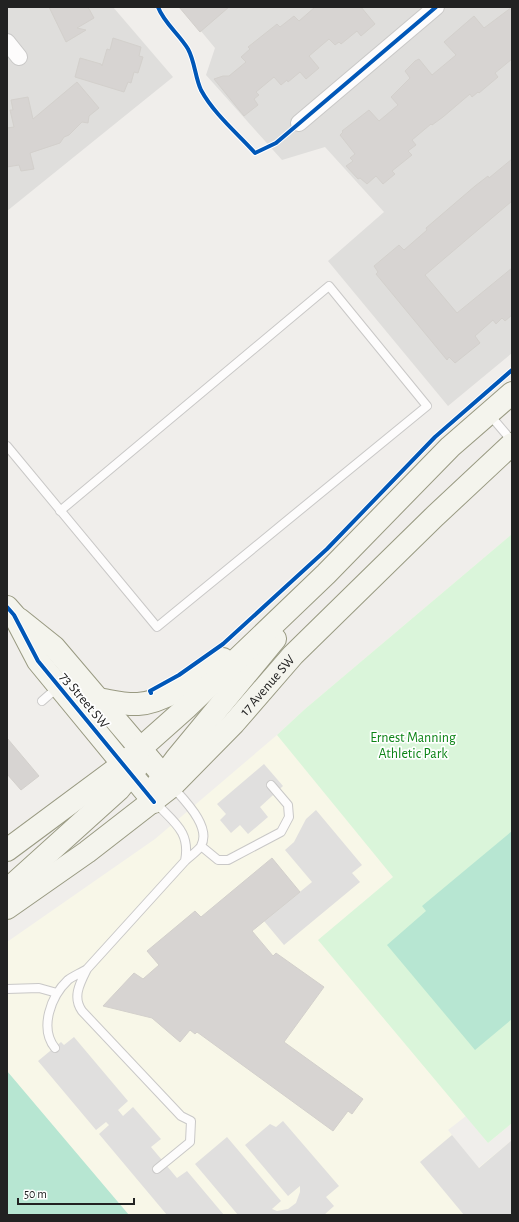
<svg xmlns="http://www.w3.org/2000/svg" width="519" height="1222" font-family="'Alegreya Sans',sans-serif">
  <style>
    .residential { fill: #dfdedc }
    .education { fill: #f8f7e8 }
    .park { fill: #daf5da }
    .pitch { fill: #b7e6d2 }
    .parking { fill: #e0dfde }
    .building { fill: #d7d4d2; stroke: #d3d0cc }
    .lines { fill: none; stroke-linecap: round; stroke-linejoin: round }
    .lane-casing { stroke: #c9c8c7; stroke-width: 10 }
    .street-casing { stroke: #c9c8c7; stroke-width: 18 }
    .secondary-casing { stroke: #999a82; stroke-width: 24 }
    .lane { stroke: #fdfcfc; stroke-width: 8 }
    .street { stroke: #fdfcfc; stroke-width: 16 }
    .secondary { stroke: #f4f4ed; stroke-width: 22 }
    .cycleway-casing { stroke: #fff; stroke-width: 6 }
    .cycleway { stroke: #0057b8; stroke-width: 4 }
    .labels { text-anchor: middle; stroke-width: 3.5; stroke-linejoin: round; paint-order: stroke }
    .street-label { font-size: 14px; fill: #222; stroke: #fff }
    .park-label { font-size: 14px; fill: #0c8416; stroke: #fff }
  </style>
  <rect width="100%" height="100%" fill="#f0eeeb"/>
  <path class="residential" d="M7,7h106l60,70 -166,134z
    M181,7h331v346l-64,53 -120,-145 56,-49 -59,-65 -43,13 -76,-85 9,-27z"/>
  <path class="education" d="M512,534v589l-24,20 -22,-27 -18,14 30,38 34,-28v75h-505v-273l148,-103 122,-104 28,-26z"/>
  <path class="park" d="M512,534v589l-24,20 -170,-203 75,-63 -116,-142 28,-26z"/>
  <path class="pitch" d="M512,831v188l-37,31 -88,-105 39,-34 -4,-5z
    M7,1071l122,144h-122z"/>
  <path class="parking" d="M264,764l19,22 -23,21 8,10 -20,17 -8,-9 -9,8 -11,-13 6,-6 -9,-10z
    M316,810l46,55 -10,8 8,9 -76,63 -20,-24 48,-39 -27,-32 9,-8 12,-23z
    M74,1037l54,64 -10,9 5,6 10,-9 28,32 -10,8 26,31 10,-7 37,44h-57l-68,-81 10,-9 -3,-3 -10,8 -58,-69 23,-19 3,3z
    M283,1121l56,65 -13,11 8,9 -10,9h-86l-43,-51 32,-27 54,64 -9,8 5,2 11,-2 8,-6 4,-11v-6l-12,10 -43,-51 25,-21 6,3z
    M452,1135l27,33 33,-28v75h-48l-44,-53z"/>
  <path class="building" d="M49,7h39l6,11 -17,10 9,2 -20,12z
    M179,7h50l-29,25z
    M315,7h46l14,17 -14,12 -4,-5 -16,13 -2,-2 -4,3 -6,-6 -20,17 10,12 -13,11 -6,-7 -12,10 -1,-2 -6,5 -7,-8 -18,15 3,3 -5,4 4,6 -14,11 -30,-37 9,-3h6l17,-14 -5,-5 9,-8 -2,-2 29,-23 3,3 14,-11 5,5z
    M512,7v52l-17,14 3,4 -19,16 -1,-1 -6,5 -2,-3 -27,23 -11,8 -1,-1 -19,16 4,5 -8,6 4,4 -20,16 3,3 -12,10 -7,-8 -9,8 -7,-6 -2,1 -12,-13 7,-5 -3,-3 5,-4 -15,-19 3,-3 -1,-1 27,-21 10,11 19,-16 -7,-8 19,-19 -5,-7 10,-10 4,-2 13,16 24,-20 -12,-13 30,-26 10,12z
    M113,38l28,9 -2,9 4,1 -5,16 -4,-1 -3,11 -3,-1 -4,10 -49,-15 5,-19 21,6 1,2 5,-17 3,1z
    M77,82l22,26 -10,8 -1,7 -6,-1 -13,13 -5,2 -4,6 -30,10 4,16 -13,2 -2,-6 -12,2v-39l7,-1 -4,-17h3l-2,-10 17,-3 5,22z
    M512,159v42l-87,74 32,38 55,-45v47l-7,6 -3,-3 -6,6 -3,-4 -18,16 5,7 -25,20 -6,-6 -2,3 -71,-86 2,-2 -4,-6 25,-21 5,5 23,-20 -1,-2 49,-42 13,-10 1,2z
    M7,738l32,38 -18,14 -14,-16z
    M272,858l28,34 -48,39 21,25 3,-3 48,34 -40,55 79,57 -11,15 -4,-3 -15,20 -136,-99 -2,2 -5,-4 -10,12 -28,-24 -49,-12 31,-33 9,6 16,-14 -12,-14 48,-40 6,6z"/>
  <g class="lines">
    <defs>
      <path id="lane" d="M489,414l23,27
        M7,446l150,181 270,-221 -98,-120 -269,225
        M42,701l16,-14
        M155,802c18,20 36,29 30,59
        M201,846l17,14h10l53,-28 8,-15 -1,-12 -17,-20
        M7,989l32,-1 18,5
        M55,1048c-16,-20 -4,-52 13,-68 5,-4 13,-7 19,-11
        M157,1169l33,-27 1,-21 -10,-5 -99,-105c-10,-14 -2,-28 5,-42l98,-108c5,-5 13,-10 16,-15 11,-20 -18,-47 -29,-60"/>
      <path id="street" d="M7,42l12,15
        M299,123l137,-116"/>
      <g id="secondary">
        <path d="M7,607l7,8 24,46 116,141"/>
        <path d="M19,619l35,28 118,139"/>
        <path d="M98,699c13,2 27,6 40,5 30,-2 61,-28 85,-45"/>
        <path d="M155,793l1,-7 20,-27 99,-120"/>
        <path d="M7,850l116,-86 63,-56 140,-134 124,-127 62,-54"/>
        <path d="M7,890l112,-101 21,-26"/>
        <path id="s1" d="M7,908l80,-56 85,-66 62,-63 59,-68 142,-139 77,-72"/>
      </g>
    </defs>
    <use href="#lane" class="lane-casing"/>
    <use href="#street" class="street-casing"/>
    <use href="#secondary" class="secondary-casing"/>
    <use href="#lane" class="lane"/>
    <use href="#street" class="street"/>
    <use href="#secondary" class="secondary"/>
    <defs>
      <path id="cycleway" d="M158,7c6,16 21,27 30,42 7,13 7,28 13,41 13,24 36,43 54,63l21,-10 160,-136
        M7,607l7,8 24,46 116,141
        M151,693l-1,-2 29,-16 44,-31 104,-95 108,-112 77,-67"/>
    </defs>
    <use href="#cycleway" class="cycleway-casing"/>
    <use href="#cycleway" class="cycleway"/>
  </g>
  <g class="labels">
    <g class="street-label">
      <text dy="5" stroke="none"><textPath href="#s1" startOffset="344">17 Avenue SW</textPath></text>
      <text transform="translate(85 700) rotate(50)" y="5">73 Street SW</text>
    </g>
    <g class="park-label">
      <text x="413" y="742">Ernest Manning<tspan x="413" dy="16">Athletic Park</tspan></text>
    </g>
  </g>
  <rect width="519" height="1222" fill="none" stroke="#222222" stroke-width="16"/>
  <path d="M18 1198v6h116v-6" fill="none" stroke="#222222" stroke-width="2"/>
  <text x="24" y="1198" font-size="12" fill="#222222" stroke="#ffffff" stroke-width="3" paint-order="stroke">50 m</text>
</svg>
